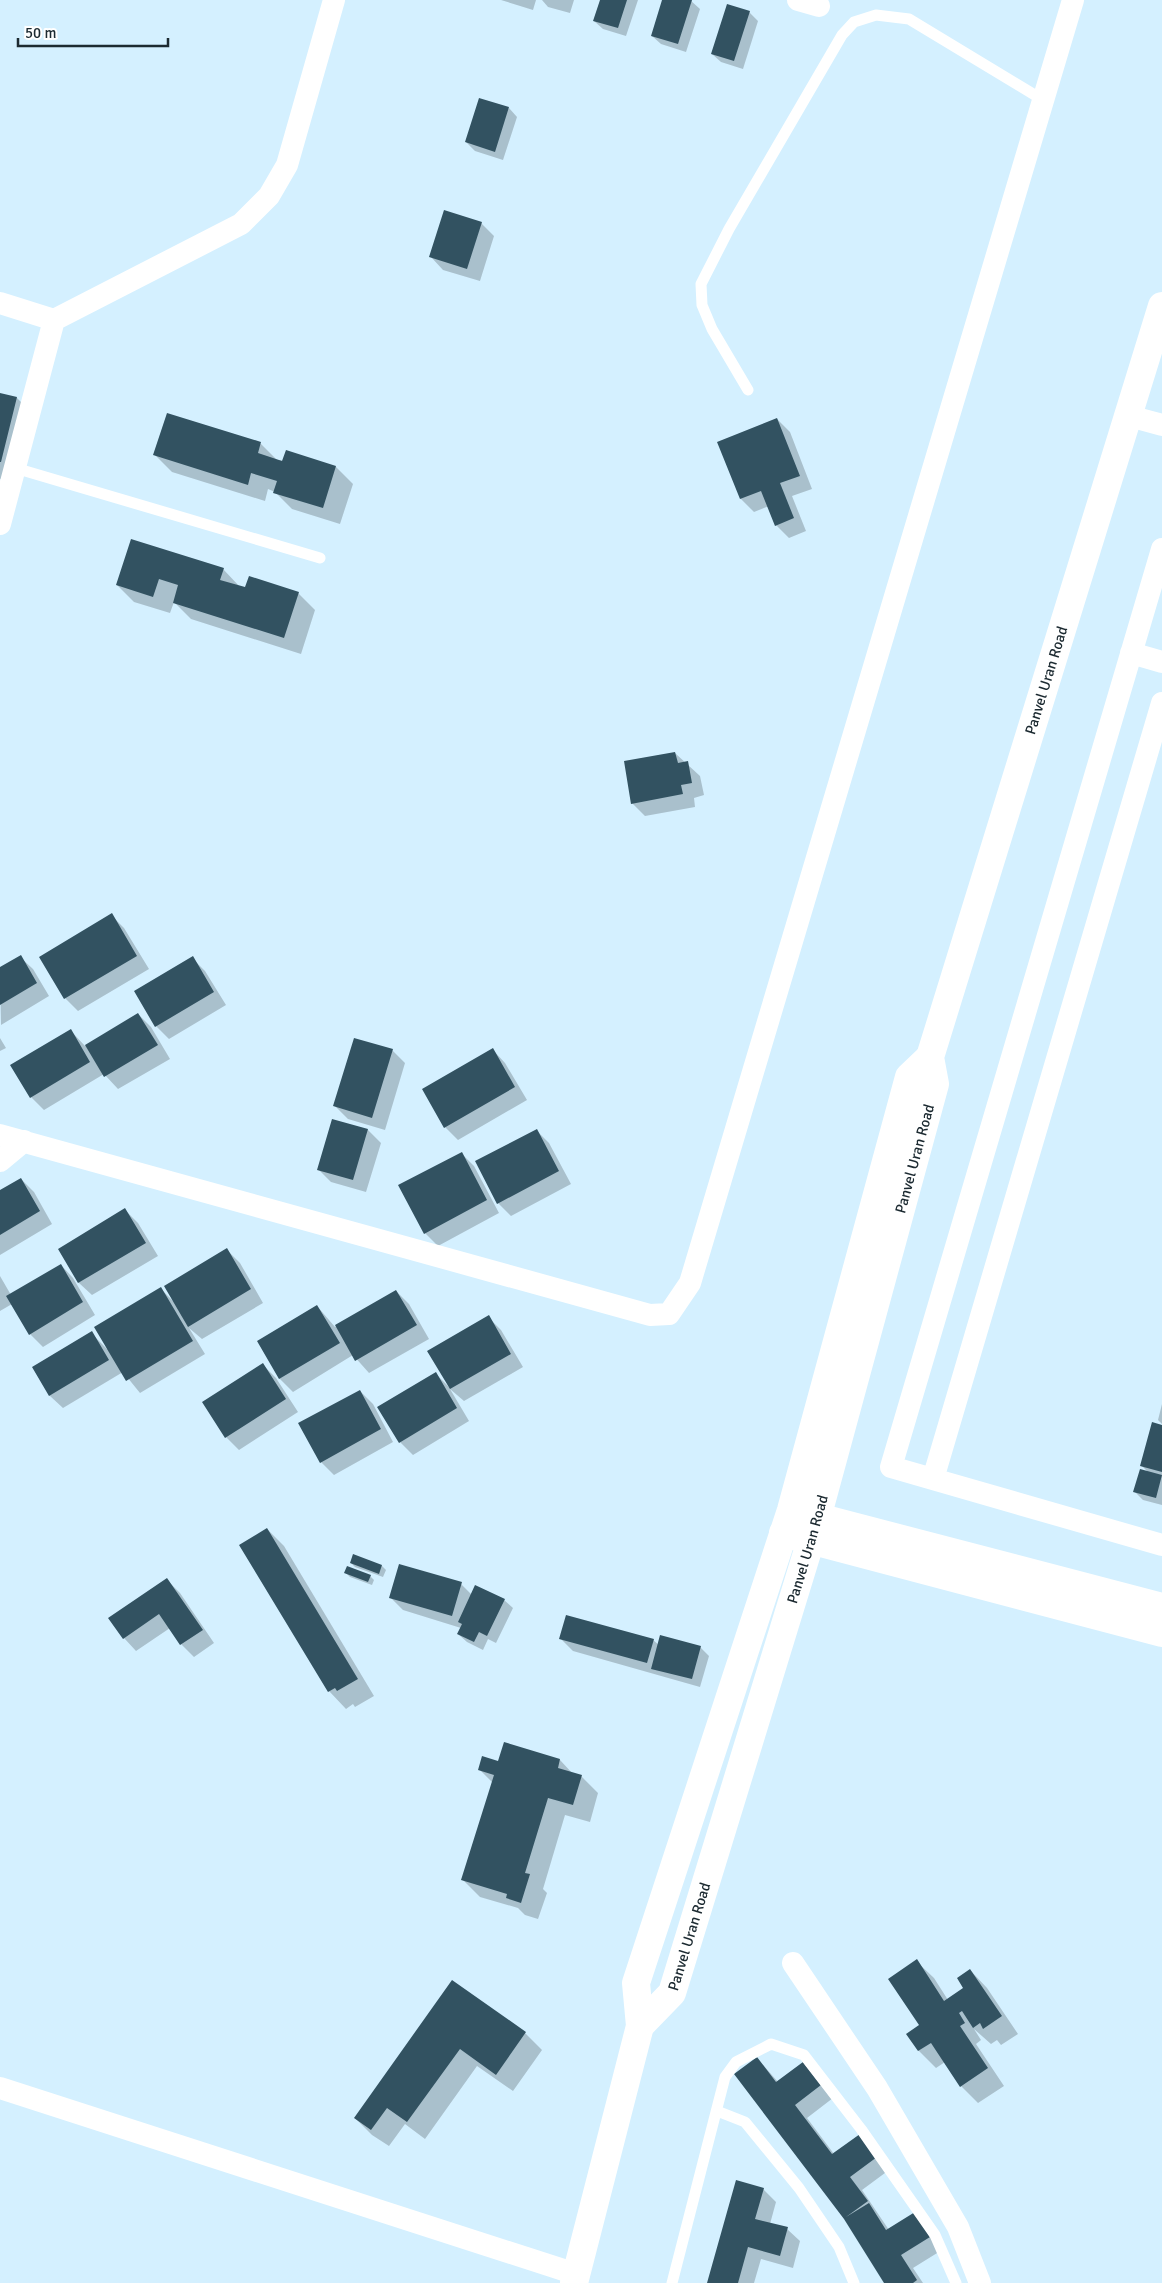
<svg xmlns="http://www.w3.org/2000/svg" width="1162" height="2283" font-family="Signika,sans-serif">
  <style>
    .shadow { fill: #0003 }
    .building { fill: #325261 }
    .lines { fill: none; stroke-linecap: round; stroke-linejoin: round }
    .service { stroke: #fff; stroke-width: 11 }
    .minor { stroke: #fff; stroke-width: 22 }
    .secondary { stroke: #fff; stroke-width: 28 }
    .primary { stroke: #fff; stroke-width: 28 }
    .labels { text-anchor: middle; stroke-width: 5; stroke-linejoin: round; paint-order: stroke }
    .street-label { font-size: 15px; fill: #1c2a31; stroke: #fff }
  </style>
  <rect width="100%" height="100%" fill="#d4f0ff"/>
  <path class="shadow" d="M501,0h35l-3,10z
    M542,0h32l-4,13 -22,-6z
    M601,0h37l-12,36 -23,-7 -9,-8z
    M664,0h26l10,9 -14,43 -25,-8 -9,-8z
    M749,12l9,9 -15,48 -22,-7 -9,-8z
    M509,108l8,9 -14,43 -28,-9 -9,-9z
    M481,223l13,13 -14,45 -37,-11 -12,-13z
    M0,394l17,4 13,13 -19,71 -11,-3z
    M777,419l13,13 22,57 -20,7 14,35 -17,7 -13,-13 -7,-19 -15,6 -13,-13 -22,-56z
    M261,444l16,16 59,7 17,17 -13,40 -48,-15 -17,-17 -7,-3 -3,12 -93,-29 -17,-17z
    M223,569l17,18 58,6 17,17 -14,44 -110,-35 -17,-17 -4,11 -36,-11 -17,-17z
    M675,753l25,23 4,19 -10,3 1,9 -50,9 -13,-13z
    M111,915l13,13 25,41 -71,42 -13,-13z
    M20,957l13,12 16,27 -48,29 -1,-56z
    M192,958l13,13 21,34 -57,34 -13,-13z
    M138,1014l13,13 19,32 -52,30 -14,-15 -60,36 -13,-13 -19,-31 59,-35 14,15z
    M0,1038l6,10 -6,3z
    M392,1050l13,13 -20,67 -37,-11 -13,-13z
    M493,1050l12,13 22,37 -69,40 -13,-13z
    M333,1120l35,10 13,13 -15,49 -35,-10 -13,-13z
    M536,1130l13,13 22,41 -60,32 -13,-13z
    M461,1153l13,13 25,47 -61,33 -13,-13z
    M21,1179l13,13 18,32 -52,31v-63z
    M125,1210l13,13 20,33 -66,39 -13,-12 -20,-33z
    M227,1250l13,13 23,40 -61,36 -13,-11 16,26 -65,39 -17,-21 -60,36 -13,-12 -17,-28 58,-35 16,16 54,-60 13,13z
    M61,1265l12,13 22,37 -52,32 -13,-13 -18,-30 -12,7v-35l11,19z
    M396,1291l13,13 20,35 -60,34 -16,-18 -60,37 -13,-13 -22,-37 59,-36 18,21z
    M488,1317l13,13 22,37 -59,34 -14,-12 19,32 -56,34 -13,-13 36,-68 13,13z
    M263,1365l13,13 22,34 -59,38 -13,-13z
    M360,1391l13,13 20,38 -59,33 -13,-13z
    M1162,1404v20l-4,-4z
    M1162,1426v79l-19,-5 -9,-9 15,-18 -7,-7z
    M267,1529l17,17 90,150 -19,11 -2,-3 -7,5 -17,-18 -88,-146z
    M354,1556l28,10 4,4 -3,7 -28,-10 -4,-4z
    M346,1573l24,3 4,4 -2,5 -22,-8z
    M167,1580l13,13 34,50 -20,14 -13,-13 -11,-16 -34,23 -12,-13z
    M461,1584l11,11 32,5 9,8 -17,35 -8,-4 -5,11 -16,-8 -9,-8 3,-6 -58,-18 -13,-13z
    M560,1638l93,2 6,5 41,2 9,9 -9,31 -127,-36z
    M560,1760l13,14 8,2 17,17 -8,29 -25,-7 -22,74 4,4 -9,26 -13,-4 -7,-7 -38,-11 -17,-17 30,-97 -13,-13 19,-8z
    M916,1961l18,17 14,22 17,-12 5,-18 17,18 31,46 -17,11 -4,-5 -6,4 -17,-15 7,11 -5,4 28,42 -26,17 -17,-17 -16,-24 -9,6 -18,-18 2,-24z
    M453,1982l72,51 17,17 -29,41 -36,-25 -52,73 -20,-15 -16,22 -17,-11 -17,-17z
    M757,2058l21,24 25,-19 30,35 -26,20 27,36 26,-19 29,35 -27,20 27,40 25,-16 28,36 -29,18 10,15h-38l-40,-65z
    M763,2189l13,13 -6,22 17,5 13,12 -7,27 -32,-9 -7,24h-46z"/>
  <path class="building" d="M600,0h27l-9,28 -25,-7z
    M662,0h30l-14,44 -27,-8z
    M727,4l23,7 -16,50 -23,-7z
    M479,98l30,9 -14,45 -30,-10z
    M444,210l38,12 -15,47 -38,-12z
    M0,393l17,4 -16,65h-1z
    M167,413l94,29 -3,11 24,8 4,-11 50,16 -13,42 -50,-15 4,-12 -26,-8 -3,12 -95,-30z
    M777,418l23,58 -20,7 14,35 -19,8 -14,-35 -21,8 -23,-57z
    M131,539l93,29 -4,12 25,7 4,-11 50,16 -15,46 -111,-35 5,-18 -19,-6 -6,18 -37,-12z
    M675,752l3,11 10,-2 4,22 -11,2 2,9 -52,10 -7,-43z
    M112,913l25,43 -73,43 -25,-42z
    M21,955l16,28 -37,22v-38z
    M193,956l21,36 -59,35 -21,-36z
    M138,1013l20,32 -54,32 -19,-32z
    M71,1029l19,33 -60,36 -20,-33z
    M354,1038l39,11 -21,69 -39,-12z
    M493,1048l22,39 -71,41 -22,-39z
    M332,1119l36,10 -15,51 -36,-10z
    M537,1129l22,42 -62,33 -22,-43z
    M462,1152l25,48 -63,34 -26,-49z
    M21,1178l19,33 -40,24v-45z
    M125,1208l21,35 -68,40 -20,-34z
    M227,1248l24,41 -63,38 -24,-41z
    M61,1264l22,38 -54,33 -23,-39z
    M161,1287l32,54 -67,40 -32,-54z
    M396,1290l21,35 -62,36 -20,-36z
    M317,1305l23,38 -61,36 -22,-38z
    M489,1315l22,39 -61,35 -23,-38z
    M92,1331l17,29 -60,36 -17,-29z
    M263,1363l23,36 -61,39 -23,-36z
    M436,1372l21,36 -58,35 -22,-36z
    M360,1390l21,39 -61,34 -22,-40z
    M1152,1422l10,3v47l-22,-6z
    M1140,1469l22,6 -6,23 -23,-6z
    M267,1528l91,151 -21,12 -2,-3 -7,4 -89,-147z
    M353,1554l29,11 -3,9 -29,-11z
    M399,1564l63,18 -10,34 -63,-18z
    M347,1566l24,9 -3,7 -24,-9z
    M167,1578l36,52 -23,15 -21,-31 -36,25 -15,-21z
    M475,1585l30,14 -18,37 -8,-4 -5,10 -17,-8 5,-10 -4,-2z
    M566,1615l88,24 -7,24 -88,-24z
    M660,1635l41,11 -9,33 -41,-10z
    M504,1742l56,17 -2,9 24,7 -9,30 -25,-7 -23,75 5,1 -9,29 -15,-5 1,-4 -46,-14 33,-105 -16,-5 4,-14 16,5z
    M917,1959l27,42 19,-13 -6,-10 13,-9 32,47 -19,13 -3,-6 -7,5 -11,-17 -3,2 6,10 -5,3 28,42 -28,19 -29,-44 -13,8 -12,-17 13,-9 -31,-46z
    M452,1980l74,52 -30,43 -36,-26 -53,73 -20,-14 -16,22 -17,-12z
    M757,2057l19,25 27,-20 18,23 -26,20 37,49 28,-20 17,23 -27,20 18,24 -22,16 23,-14 17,27 29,-18 15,25 -29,18 16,25 -4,3h-29l-40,-64 -110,-145z
    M736,2180l28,8 -9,31 33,8 -8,29 -32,-9 -10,36h-31z"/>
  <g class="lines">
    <path class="service" d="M748,390l-36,-61 -10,-24 -1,-21 28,-55 113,-194 12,-13 22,-7 33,4 134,81
      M15,468l305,90
      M717,2111l28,11 54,66 40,59 15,36
      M672,2283l53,-206 11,-15 35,-18 33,11 57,74 74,106 21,48"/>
    <path class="minor" d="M798,0l21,6
      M0,303l54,17 187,-96 28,-28 18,-31 47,-165
      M1129,416l33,9
      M0,524l54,-204
      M1162,549l-271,918 271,78
      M1131,653l31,9
      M0,1135l650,180 19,-1 21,-31 383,-1283
      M0,1161l24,-20
      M933,1479l229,-776
      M793,1963l84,125 81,139 22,56
      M0,2088l576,186"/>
    <path class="secondary" d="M795,1511l367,96
      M783,1533l379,100"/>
    <g class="primary">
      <path id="s1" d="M640,2026l32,-33 139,-453 124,-456 -5,-27 232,-751"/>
      <path d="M574,2283l66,-257 -4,-43 155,-473 118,-433 21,-20"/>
    </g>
  </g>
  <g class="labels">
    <g class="street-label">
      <text dy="5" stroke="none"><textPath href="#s1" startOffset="1414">Panvel Uran Road</textPath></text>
      <text dy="5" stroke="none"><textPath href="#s1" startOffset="915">Panvel Uran Road</textPath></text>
      <text dy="5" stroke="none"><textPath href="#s1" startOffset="510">Panvel Uran Road</textPath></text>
      <text dy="5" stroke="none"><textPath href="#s1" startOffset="105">Panvel Uran Road</textPath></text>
    </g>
  </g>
  <path d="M18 38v8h150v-8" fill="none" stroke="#1c2a31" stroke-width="2.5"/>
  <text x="25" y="38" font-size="15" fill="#1c2a31" stroke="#ffffff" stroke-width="4" paint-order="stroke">50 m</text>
</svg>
